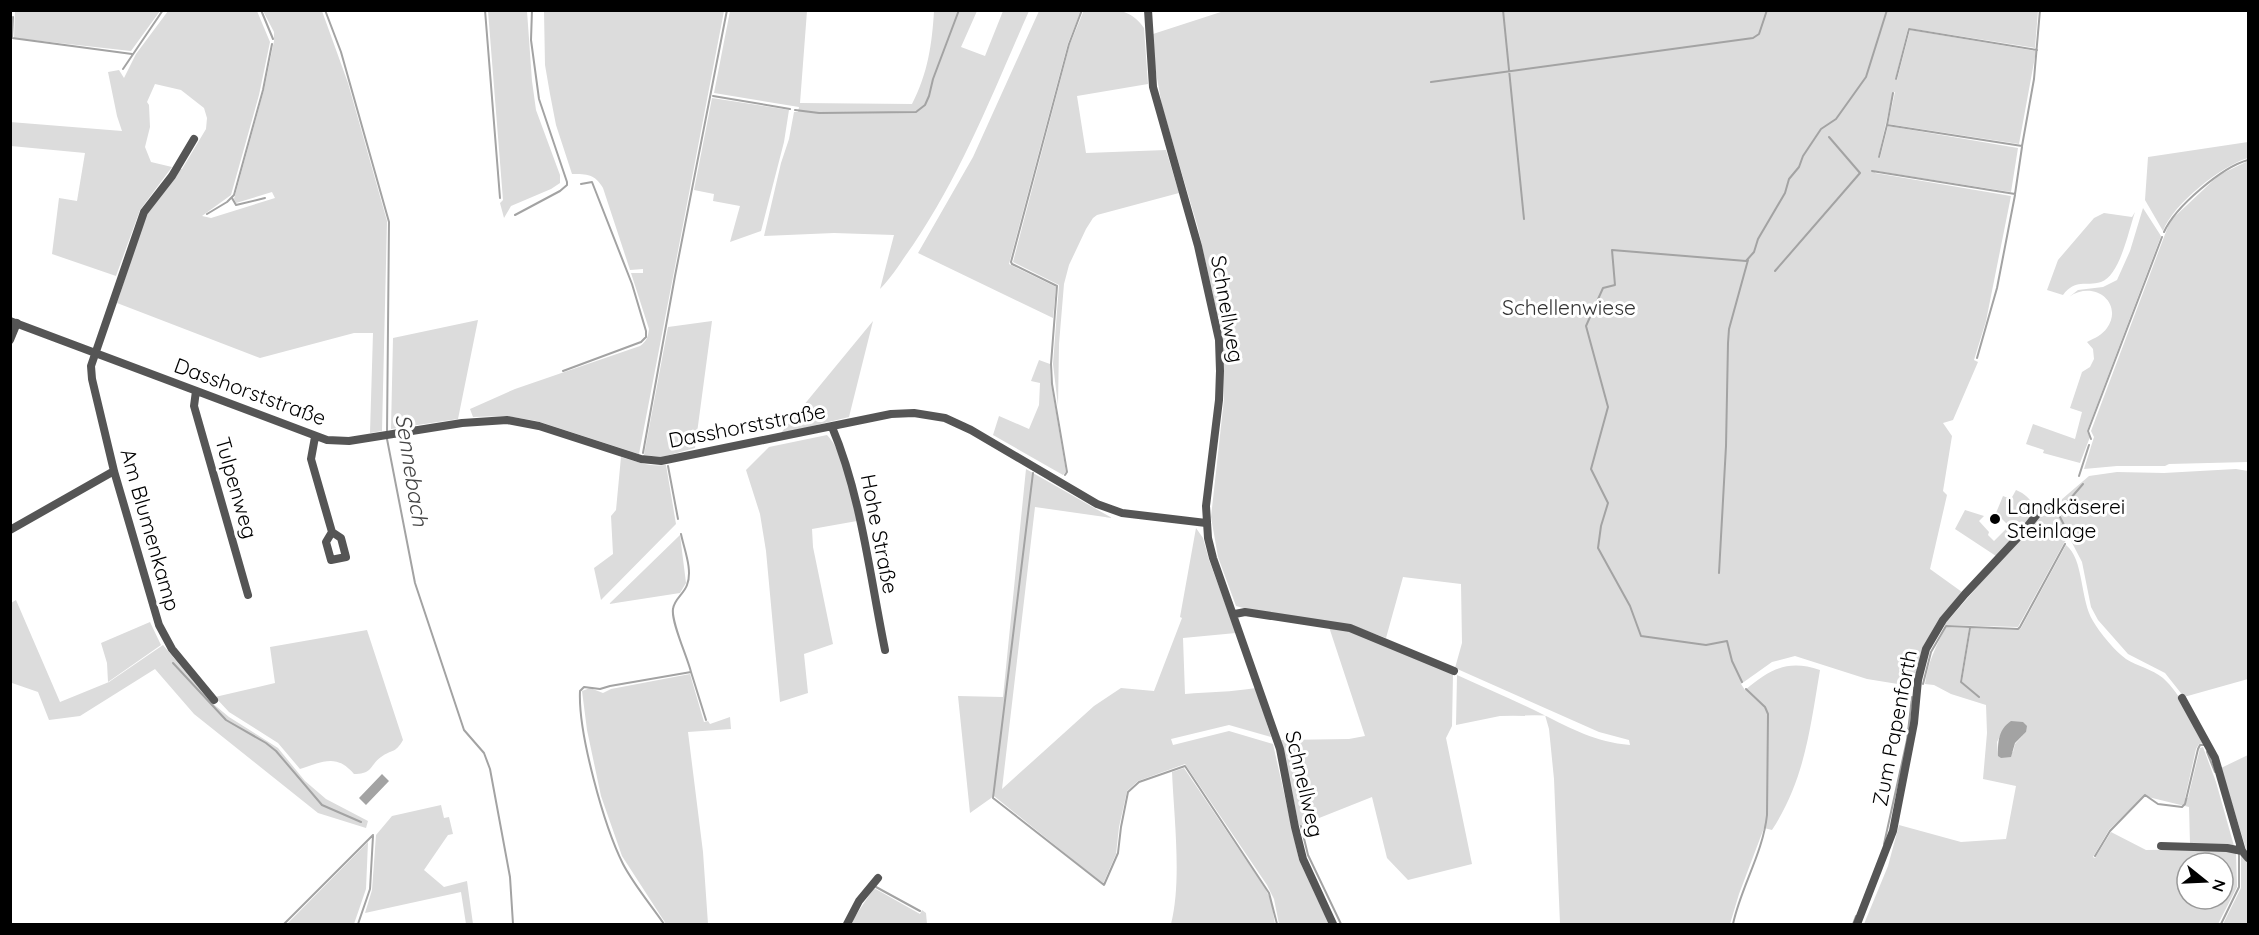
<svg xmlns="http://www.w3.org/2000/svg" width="2259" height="935" font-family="Quicksand,sans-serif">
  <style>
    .green { fill: #dcdcdc; fill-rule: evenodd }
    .water { fill: #a3a3a3 }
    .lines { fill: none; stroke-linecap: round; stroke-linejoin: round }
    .stream { stroke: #a3a3a3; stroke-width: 2 }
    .minor { stroke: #555; stroke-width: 8 }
    .poi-dot { fill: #000; stroke: #fff; stroke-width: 2 }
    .labels { text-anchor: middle; stroke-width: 6; stroke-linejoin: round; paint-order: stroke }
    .park-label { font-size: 21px; fill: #333; stroke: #fff }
    .street-label { font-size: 21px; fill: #000; stroke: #fff }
    .poi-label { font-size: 21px; fill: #000; stroke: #fff; text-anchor: start }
    .water-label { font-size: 22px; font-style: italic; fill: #444; stroke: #fff }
  </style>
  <rect width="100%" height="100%" fill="#fff"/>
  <path class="green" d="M1084,10c24,0 44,-5 60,18l4,56 -71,12 9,57 80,-3 13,43 -82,22 -4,3 -7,11 -17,36 -5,19 -5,60 -1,62 -5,-42 6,-79 -46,-23 57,-218z
    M1227,10l811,1 -3,37 -127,-20 -13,52h2l13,-50 126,21 -17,93 -131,-20 7,-32h-2l-15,66h2l8,-32 130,22 -7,44 -135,-21 -1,2 136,23 -25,125 -12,39 4,2 -25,58 -10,3 9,13 -9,55 4,4 -17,74 32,23c-23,27 -37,46 -46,81l-12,2v10l-37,-6 -72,-23 -23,6 -31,22 4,6c25,-21 43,-31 75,-20 -10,59 -15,109 -48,160l-8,-2 -25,66 -9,30h-170l-6,-145 -5,-50 -4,-14 -45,1 -44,9 1,-50c28,13 57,25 85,39 30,15 53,28 88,31l-1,-5 -30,-8 -144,-64 7,-25 -1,-59 -58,-7 -17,61 -35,-13 -104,-16 -11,-3 -18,-49 -7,-40 13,-118 -1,-58 -25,-113 -36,-122 -8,-45 -1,-27z
    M15,11v-1l145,1 -29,40 -117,-13z
    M168,11h89l13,31 -11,53 -28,100 -29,21 9,2 64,-20 -3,-6 -36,11 -2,-4 30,-109 10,-49v-9l-11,-21h59l26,72 39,138 -5,210 -12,2 3,-100h-19l-94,25 -143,-55 29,-89 34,-45h2l24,-40 1,-11 -3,-10 -23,-18 -26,-6 -8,18 2,3 1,22 -5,20 6,15 21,5 -32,43 -24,66 -64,-22 7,-56 18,3 8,-48 -74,-7 -1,-24 112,9 -5,-15 -9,-44 11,-2 5,8 12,-24z
    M488,11h39l5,70 4,29 24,65v8l-9,6 -40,17 -7,12 -4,-15 3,-3z
    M544,11h180l-85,443 -102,-33 -31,-5 -33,1 -3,-8 45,-20 125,-43c7,-5 8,-9 9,-17l-18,-56h12v-4l-13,1 -27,-82c-8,-14 -16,-14 -31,-14l-16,-49 -6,-31 -5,-29z
    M730,11h77l-7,92 112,1c16,-31 20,-60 22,-93h43l-16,36 24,9 18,-45h26c-35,79 -67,162 -116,234 -11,15 -20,31 -33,44l14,-54 -60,-2 -70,3 17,-73 8,-24 5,-27h4l1,-5 -85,-14z
    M1039,11h42l-13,32 -59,221 47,23 -3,31 -135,-65 55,-96z
    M712,98l77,12 -5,32 -23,89 -31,11 10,-36 -27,-5 1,-7 -20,-4z
    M2248,142v16c-27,8 -75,46 -85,73l-18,-31 3,-43z
    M2248,161v301l-79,2 -4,2h-48l-33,3 10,-32 -3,-6 79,-210 49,-46z
    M2143,208l18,28 -74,195 3,6 -10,26 -37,-10 1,-3 -18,-6 7,-20 42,15 7,-27 -12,-4 12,-36 8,-5 4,-8 -1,-10 -6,-7c8,-4 15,-7 20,-14 17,-24 -12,-49 -38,-31l9,-7 25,-3 14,-7 13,-29z
    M2135,212c-6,17 -15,64 -34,70 -16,5 -25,-4 -38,13l-16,-5 11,-30 36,-42 10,-5 28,4z
    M478,320l-20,99 -67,10 2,-91z
    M712,321l-17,127 -33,9 -18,-2 24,-128z
    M873,321l-24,96 -69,17z
    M1039,360l11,4 1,19 15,89 -3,3 -70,-40 6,-19 30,13 10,-24 1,-22 -9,-2z
    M827,435c18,18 24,61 30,86l-45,8 1,18 20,97 -29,10 4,39 -28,9 -14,-151 -6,-37 -14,-44 23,-23z
    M621,457c16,5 29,10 45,8l10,59 -75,76 -7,-32 19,-14 -2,-38 5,-6z
    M1026,469l86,49 -77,-11 -33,282 92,-83 27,-18 33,3 28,-73 -2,-1 16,-89 7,10 6,22 27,73 -53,5 2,56c24,-2 47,-2 71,-6l15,49 -42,-12 -58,14 2,6 56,-14 44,13 26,116 30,64h-50l-5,-25 -7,-14 -82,-121 -47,17 -11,10 -8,36 -3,27 -13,30 -109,-88 -24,17 -12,-117 45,1z
    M2236,469l12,2v208l-64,18 -19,-24 -37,-19 -30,-34 -7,-13 -9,-45 -13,-25 -5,6 -46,84 -74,-2 96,-110 7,-3 42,-36 28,-4 47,1z
    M2016,490c10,4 17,11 19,21l-14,18 -25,27 -41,-27 10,-19 19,6 -5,5 10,11 -1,3 6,6 15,-15 -13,-13 7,-17 8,3z
    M680,535l6,48 -6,10 -71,11z
    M2066,545c18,14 14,55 27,76 7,12 22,30 33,38 11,7 26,10 37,19 18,16 30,44 42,65l-6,1 -3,5 -11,49h3l12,-50 3,-1 13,35 18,64 -44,-2 -1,-37 -45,-11 -35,34 -16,27 2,1 16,-26 35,18 69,-1 21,4 1,34 -19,37h-354l24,-58 11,-41 62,17 45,-3 10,-53 -33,-7 4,-46 -1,-28 -35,-11 -17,-9 -9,-1c3,-22 11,-38 21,-57l23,1 -9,54 19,16 -17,-16 9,-54 47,2 3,-2zM2002,732h24l-11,12 -2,8 -15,4 -1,-14zM2187,863h36v36h-36z
    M16,600l44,102 49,-20 54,-37 48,57 18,15 49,31 27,33 21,18 42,22 -2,7 -48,-15 -124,-99 -39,-45 -75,47 -31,4 -11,-28 -26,-9 -1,2v-82z
    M150,622l11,23 -53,37 -1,-19 -6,-20z
    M1329,627l20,3 104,44 -1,52 -6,12 26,126 -64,16 -21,-22 -15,-61 -73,29 -18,-86 68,-1 16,-3z
    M367,630l36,110c-8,14 -11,9 -22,17 -12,9 -8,17 -27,17 -18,-21 -31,-12 -54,-5l-22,-26 -49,-31 -14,-15 60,-14 -5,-36z
    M690,674l14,48 4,-1 2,3 20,-7 1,12 -43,3 15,120 5,72h-42l-44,-68 -21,-60 -14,-66 -5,-39 8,-3 13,5 8,-4z
    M2248,755v100l-27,-87z
    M1184,768l81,120 6,12 4,24h-104c11,-43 3,-106 1,-152z
    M441,805l3,13 5,-1 4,17 -5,1 -24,35 20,17 23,-6 6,43h-7l-5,-32 -96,21 7,-23 4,-55 16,-19z
    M368,842l-2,47 -12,35h-67z
    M2241,855l7,6v63h-25l18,-36z
    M874,888l46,26 2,-4 4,3 1,11h-77z"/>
  <path class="water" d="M2011,721l12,1 4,4 -1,6 -11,11 -4,14 -10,1 -3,-2c0,-14 0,-26 13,-35z
    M382,774l7,7 -23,24 -7,-7z"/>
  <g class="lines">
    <path class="stream" d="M261,10l12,29
      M325,10l16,42 48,170 -2,211
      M485,10l15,188
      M1503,10l21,209
      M13,17l-1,21 120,16
      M123,69l40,-59
      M1896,79l13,-50 128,21
      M1431,82l322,-44 6,-4 8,-24
      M713,96l77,13
      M795,110l24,3 97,-1 9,-7 4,-9 4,-17 26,-69
      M1887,125l6,-32
      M1879,157l8,-32 135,21 12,-67 6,-69
      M1872,171l143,23 7,-47
      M232,198l4,7 29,-7
      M207,214l20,-12 7,-7 29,-105 9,-46
      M515,215l45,-24 7,-6v-3l-28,-83 -8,-59 1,-30
      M2164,232c11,-25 58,-65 84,-72
      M1775,271l85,-98 -31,-36
      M1977,358l20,-70 18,-93
      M563,371l78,-29 5,-5v-6l-14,-47 -40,-102 -11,2
      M387,439l28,144 49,147 20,23 6,16 20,108 3,47
      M2091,439l-3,-8 74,-194
      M643,453l32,-177 52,-266
      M668,466l10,53
      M1033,473l-40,325 111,87 14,-32 3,-26 7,-35 11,-10 46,-16 84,127 8,31
      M1065,475l2,-3 -15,-88 -1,-20 6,-78 -45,-22 -1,-2 58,-218 13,-34
      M2079,476l10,-31
      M2064,506l19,-22
      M2058,513l11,22
      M1719,573l7,-127 2,-103 1,-14 19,-69
      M1970,628l-9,54 18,15
      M173,663l53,57 40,23 10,8 46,54 39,17
      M691,672l15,48
      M1742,682l-10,-21 -5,-20 -21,4 -65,-9 -11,-30 -32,-58 3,-22 7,-23 -17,-34 17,-62 -22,-81 17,-38 12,-3 -3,-35 134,11 8,-9 4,-13 27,-46 4,-14 10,-12 4,-11 18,-27 15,-10 30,-42 21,-67
      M1923,684l8,-32 15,-26 72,3 2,-2 45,-83
      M2207,752l8,20
      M1301,826l7,29 33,69
      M1884,844l23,-104 5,-43
      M2095,856l15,-25 35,-36 13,9 24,3 3,-3 13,-55 2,-4h6
      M876,887l44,24
      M284,924l89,-89
      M358,924l12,-35 3,-53
      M664,924c-13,-19 -30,-39 -41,-60 -19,-38 -45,-131 -43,-173l4,-4 16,2 10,-3 81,-14c-4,-16 -20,-50 -18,-63 1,-10 11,-15 14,-24 6,-15 -3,-36 -6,-51
      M1733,924c8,-37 30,-71 34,-109l1,-101 -3,-7 -19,-18
      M1853,924l3,-8
      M2221,924l18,-37v-33"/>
    <path class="minor" d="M1148,10l5,77 45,159 21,94 1,31 -1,29 -13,106 2,32 5,20 67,191 15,78 8,32 30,65
      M194,139l-22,37 -28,36 -53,154 1,13 22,92 45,154 13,24 42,51
      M10,321l317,119 22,1 113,-18 45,-3 32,6 102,33 20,2 230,-47 23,-1 31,5 26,12 126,74 25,9 84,10
      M10,340l7,-17
      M196,391l-2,15 54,189
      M832,427c29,68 38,150 53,223
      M315,437l-4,22 21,73 -6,10 5,18 15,-3 -5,-19 -9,-6
      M10,530l104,-59
      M1235,614l10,-2 105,16 104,43
      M2182,698l33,60 27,93 6,7
      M2161,846l66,2 15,3
      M847,924l12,-23 19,-23
      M1857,924l36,-93 21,-108 4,-43 8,-31 17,-29 22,-26 58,-62 15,-19 11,-8"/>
  </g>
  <circle class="poi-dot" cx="1995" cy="519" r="6"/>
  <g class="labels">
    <g class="park-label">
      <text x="1569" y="315">Schellenwiese</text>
    </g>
    <g class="street-label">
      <text transform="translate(1227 309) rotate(80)" y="7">Schnellweg</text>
      <text transform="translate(250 392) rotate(20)" y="7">Dasshorststraße</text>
      <text transform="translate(747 426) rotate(-11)" y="7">Dasshorststraße</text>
      <text transform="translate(236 488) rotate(74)" y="7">Tulpenweg</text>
      <text transform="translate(150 530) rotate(74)" y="7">Am Blumenkamp</text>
      <text transform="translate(879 534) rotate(79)" y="7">Hohe Straße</text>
      <text transform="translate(1895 728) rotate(-79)" y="7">Zum Papenforth</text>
      <text transform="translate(1304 784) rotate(77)" y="7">Schnellweg</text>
    </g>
    <g class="poi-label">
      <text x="2007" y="514">Landkäserei<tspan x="2007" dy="24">Steinlage</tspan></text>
    </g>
    <g class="water-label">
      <text transform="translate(412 470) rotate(81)" y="8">Sennebach</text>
    </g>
  </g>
  <rect width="2259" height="935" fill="none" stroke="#000000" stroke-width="24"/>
  <g transform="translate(2205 881) rotate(108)"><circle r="28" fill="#ffffff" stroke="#999999" stroke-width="1.5"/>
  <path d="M0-4.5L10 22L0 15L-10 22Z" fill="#000000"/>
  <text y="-9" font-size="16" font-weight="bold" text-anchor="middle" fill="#000000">N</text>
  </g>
</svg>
